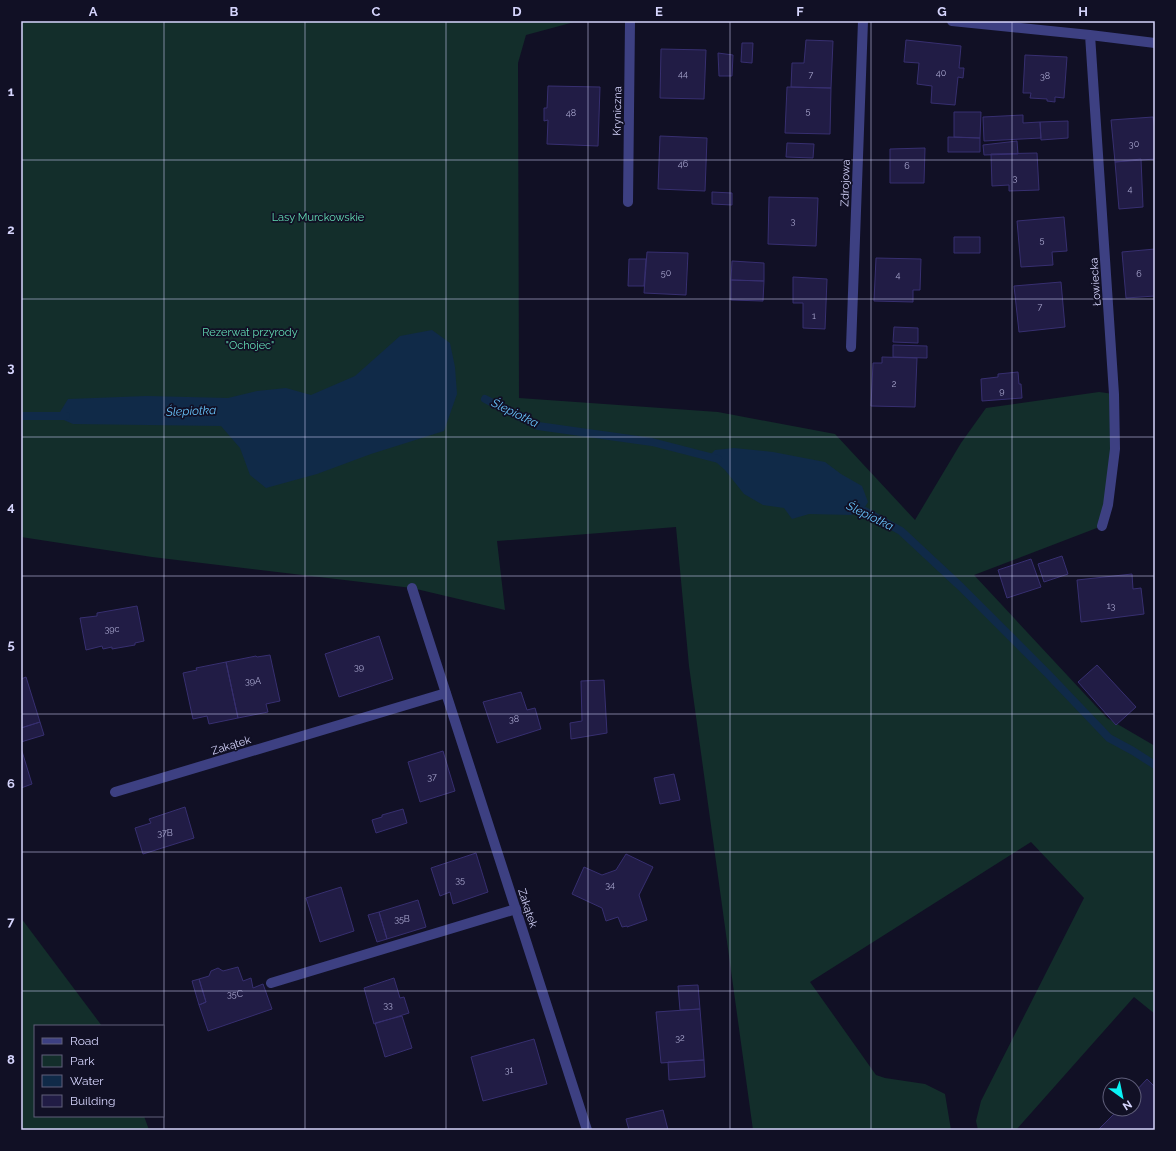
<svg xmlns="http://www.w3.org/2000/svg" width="1176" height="1151" font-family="Raleway,sans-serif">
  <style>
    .green { fill: #132e2b }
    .water { fill: #102a48 }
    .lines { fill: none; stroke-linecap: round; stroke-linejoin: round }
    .stream { stroke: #102a48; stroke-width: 8 }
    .building { fill: #211c45; stroke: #372f70 }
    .service { stroke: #3d4082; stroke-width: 10 }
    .minor { stroke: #3d4082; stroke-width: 10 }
    .grid { fill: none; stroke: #d6d5fd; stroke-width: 1; stroke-opacity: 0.55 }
    .labels { text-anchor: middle; stroke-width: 3.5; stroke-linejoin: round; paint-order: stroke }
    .number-label { font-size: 9px; fill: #a9a7cf }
    .street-label { font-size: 11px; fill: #d6d5fd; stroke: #111025 }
    .park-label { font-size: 11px; fill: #63dbb3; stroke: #111025 }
    .water-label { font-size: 12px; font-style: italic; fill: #67c2f9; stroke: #111025 }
    .neatline { fill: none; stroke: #d6d5fd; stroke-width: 1.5 }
    .grid-label { font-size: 13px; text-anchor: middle; font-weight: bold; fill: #d6d5fd }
  </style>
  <rect width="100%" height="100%" fill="#111025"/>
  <path class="green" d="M21,21h557l-52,14 -8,28 1,335 199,14 117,22 80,86 46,-77 25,-35 113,-16 15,2 1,55 -13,77 -128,49 133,143 48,28v268l-21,-17 -118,133h-38l-2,-9 5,-20 103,-203 -53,-56 -221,140 66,93 9,3 40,6 20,10 6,36h-198l-64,-464 -13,-139 -179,14 8,69 -93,-22 -260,-31 -131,-20z
    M21,918l81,108h-67v90h109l5,14h-128z"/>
  <path class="water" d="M432,330l18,13 5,24 2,27 -13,37 -73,23 -54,20 -51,14 -16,-13 -10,-27 -19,-22 -148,-2 -16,-7 11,-18 79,-3 81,2 29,-7 29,-3 25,7 44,-19 45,-40z
    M734,448l39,4 52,10 16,12 21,12 6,16 -5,8 -12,5 -42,-1 -17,5 -8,-11 -21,-3 -19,-11 -19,-24 -16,-14 6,-6z"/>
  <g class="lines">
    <path class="stream" d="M485,399l53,27 114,16 66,17
      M21,416h45
      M854,507l9,3 38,21 60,56 86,86 62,65 24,13 22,14"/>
  </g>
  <path class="building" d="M806,40l27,1 -2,47 -40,-1 1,-24h12z
    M906,40l55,6 -2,22h5l-1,10 -5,-1 -3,28 -24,-2 1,-17 -15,-2 2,-21 -15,-1z
    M742,43h11l-1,20 -11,-1z
    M661,49l45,1 -2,49 -44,-1z
    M718,53l15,2 -1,21h-13z
    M1025,55l42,2 -3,41 -9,-1v5l-8,-1v-2l-17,-1 1,-5h-8z
    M548,86l52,1 -2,59 -51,-2 1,-24 -4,1v-13h3z
    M787,87l44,1 -1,46 -45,-1z
    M954,112h27l-1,26 -26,-1z
    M1023,115v8l17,-1 1,16 -57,3 -1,-24z
    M1153,117l2,13v29l-40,3 -4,-42z
    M1068,121v17l-27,2 -1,-18z
    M660,136l47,2 -2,53 -47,-2z
    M948,137l32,1v14h-32z
    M1017,141l1,13 -34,1 -1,-10z
    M787,143l27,1 -1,14 -27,-1z
    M925,148l-1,35h-34v-34z
    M1037,153l2,37 -30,1v-6l-17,1 -1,-32z
    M1141,159l2,48 -24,2 -4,-47z
    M712,192l20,1v12l-20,-1z
    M769,197l49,1 -2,48 -48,-2z
    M1064,217l3,34 -15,1 1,13 -32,2 -4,-46z
    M954,237h26v16h-26z
    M1155,249v47l-29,2 -4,-46z
    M647,252l41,1 -2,42 -42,-2z
    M876,258l45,1 -1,31h-7v12l-39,-1z
    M629,259h17l-2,27h-16z
    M732,261l32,2v18l-33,-1z
    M793,277l34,2 -2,50 -22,-1v-25h-10z
    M731,280l33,1 -1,20 -32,-1z
    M1061,282l4,45 -46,5 -5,-46z
    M894,327l24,1v15l-25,-1z
    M893,345l34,1v12l-34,-1z
    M882,357l35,1 -2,49 -44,-1 2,-43h9z
    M1018,372l1,12h2l1,14 -40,3 -1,-22 17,-2v-3z
    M1062,556l6,18 -24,8 -6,-18z
    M1031,559l10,28 -34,11 -9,-28z
    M1132,574l1,15 8,-1 3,26 -63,8 -4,-42z
    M137,606l7,35 -9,2v2l-23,4v-2l-9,2 -1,-3 -16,4 -6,-32 17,-2v-3z
    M379,636l14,43 -54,18 -14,-43z
    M270,655l10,46 -14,3 2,8 -30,6 -12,-56 30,-6 1,1z
    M226,662l12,56 -29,6 -2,-8 -14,3 -10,-46 14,-3 -1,-2z
    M1097,665l39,42 -20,18 -38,-43z
    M26,677l14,45 -19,6v-49z
    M604,680l3,53 -36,6 -1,-16 12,-2 -1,-40z
    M521,692l6,18 8,-2 6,21 -44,14 -14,-41z
    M40,722l4,13 -23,7v-14z
    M21,748l11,36 -11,4z
    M443,751l12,40 -35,11 -12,-40z
    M674,774l6,26 -20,4 -6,-26z
    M185,807l9,31 -51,16 -8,-26 16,-5 -2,-4z
    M403,809l4,14 -31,10 -4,-13 10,-3v-2z
    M476,853l12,39 -35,12 -3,-12 -10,4 -9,-28z
    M626,854l27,13 -14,28 8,25 -20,7v-1l-5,1 -4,-10 -12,4 -4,-13 -30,-14 12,-27 18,8 14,-5z
    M341,887l13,44 -34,11 -14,-44z
    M418,900l8,27 -39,12 -8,-27z
    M379,912l8,27 -10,3 -9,-27z
    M238,967l5,14 8,-3 2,10 10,-4 9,25 -64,22 -9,-26 7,-3 -7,-23 10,-3 2,-5 7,-3 5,3z
    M394,978l6,20 4,-1 5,16 -35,11 -10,-36z
    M199,979l7,23 -7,3 -7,-24z
    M698,985l2,24 -20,1 -2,-24z
    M700,1009l4,51 -43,3 -5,-51z
    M402,1016l10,32 -27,9 -10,-34z
    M534,1039l13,45 -64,17 -12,-44z
    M704,1060l1,17 -36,3 -1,-18z
    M1147,1079l8,8v43h-57l21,-21h15v-16z
    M663,1110l5,20h-39l-3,-11z"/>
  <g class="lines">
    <path class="service" d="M271,983l245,-74"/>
    <path class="minor" d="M952,21l138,14 65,8
      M1090,35l24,359 1,55 -7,56 -6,21
      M628,202l2,-181
      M851,347l12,-326
      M412,588l175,542
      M115,792l331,-99"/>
  </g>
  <path class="grid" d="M164,21v1109M305,21v1109M446,21v1109M588,21v1109M730,21v1109M871,21v1109M1012,21v1109M21,160h1134M21,299h1134M21,437h1134M21,576h1134M21,714h1134M21,852h1134M21,991h1134"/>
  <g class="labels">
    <g class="number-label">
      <text x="941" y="76">40</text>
      <text x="683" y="77">44</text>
      <text x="811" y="78">7</text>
      <text x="1045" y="79">38</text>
      <text x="808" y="114">5</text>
      <text x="571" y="116">48</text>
      <text x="1134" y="147">30</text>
      <text x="683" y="167">46</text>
      <text x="907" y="169">6</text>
      <text x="1015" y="181">3</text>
      <text x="1130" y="192">4</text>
      <text x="793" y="224">3</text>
      <text x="1042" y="243">5</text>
      <text x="666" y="276">50</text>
      <text x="1139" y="277">6</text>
      <text x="898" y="278">4</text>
      <text x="1040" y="310">7</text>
      <text x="814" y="319">1</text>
      <text x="894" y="387">2</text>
      <text x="1002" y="394">9</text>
      <text x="1111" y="609">13</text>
      <text x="112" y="632">39c</text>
      <text x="359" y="670">39</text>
      <text x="253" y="684">39A</text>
      <text x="514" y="722">38</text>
      <text x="432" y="780">37</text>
      <text x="165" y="836">37B</text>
      <text x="460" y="883">35</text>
      <text x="610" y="888">34</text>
      <text x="402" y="922">35B</text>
      <text x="235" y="997">35C</text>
      <text x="388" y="1008">33</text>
      <text x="680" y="1041">32</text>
      <text x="509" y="1073">31</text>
    </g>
    <g class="street-label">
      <text transform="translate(617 111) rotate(-89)" y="4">Kryniczna</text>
      <text transform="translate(845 183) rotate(-88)" y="4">Zdrojowa</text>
      <text transform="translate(1095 282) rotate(-94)" y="4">Łowiecka</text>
      <text transform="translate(231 745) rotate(-17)" y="4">Zakątek</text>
      <text transform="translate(528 908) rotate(72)" y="4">Zakątek</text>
    </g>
    <g class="park-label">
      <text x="318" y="221">Lasy Murckowskie</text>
      <text x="250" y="336">Rezerwat przyrody<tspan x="250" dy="13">"Ochojec"</tspan></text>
    </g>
    <g class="water-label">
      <text transform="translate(191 411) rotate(-2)" y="4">Ślepiotka</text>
      <text transform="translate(515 413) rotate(26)" y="4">Ślepiotka</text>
      <text transform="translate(870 516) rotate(26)" y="4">Ślepiotka</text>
    </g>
  </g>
  <rect width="1176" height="1151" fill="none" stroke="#111025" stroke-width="44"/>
  <rect x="34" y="1025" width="130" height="92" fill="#111025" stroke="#605f7b"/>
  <rect x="42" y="1038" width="20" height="6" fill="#3d4082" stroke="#605f7b"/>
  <text x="70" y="1045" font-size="12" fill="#d6d5fd">Road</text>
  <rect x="42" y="1055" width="20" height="12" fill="#132e2b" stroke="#605f7b"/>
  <text x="70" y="1065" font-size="12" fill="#d6d5fd">Park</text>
  <rect x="42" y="1075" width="20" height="12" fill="#102a48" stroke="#605f7b"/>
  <text x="70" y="1085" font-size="12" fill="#d6d5fd">Water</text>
  <rect x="42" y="1095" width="20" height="12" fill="#211c45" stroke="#605f7b"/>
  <text x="70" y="1105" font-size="12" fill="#d6d5fd">Building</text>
  <g transform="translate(1122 1097) rotate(147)"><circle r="19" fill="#111025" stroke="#605f7b"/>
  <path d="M0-3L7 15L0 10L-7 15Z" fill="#0af2f5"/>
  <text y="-6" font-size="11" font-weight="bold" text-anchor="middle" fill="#d6d5fd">N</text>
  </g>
  <rect x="22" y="22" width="1132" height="1107" class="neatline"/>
  <g class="grid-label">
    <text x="93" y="16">A</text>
    <text x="234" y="16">B</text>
    <text x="376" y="16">C</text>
    <text x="517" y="16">D</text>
    <text x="659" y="16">E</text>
    <text x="800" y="16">F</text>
    <text x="942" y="16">G</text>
    <text x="1083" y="16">H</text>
    <text x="11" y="96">1</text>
    <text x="11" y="234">2</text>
    <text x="11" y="372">3</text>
    <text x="11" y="511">4</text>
    <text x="11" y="649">5</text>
    <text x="11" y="788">6</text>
    <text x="11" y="926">7</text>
    <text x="11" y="1064">8</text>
  </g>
</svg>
